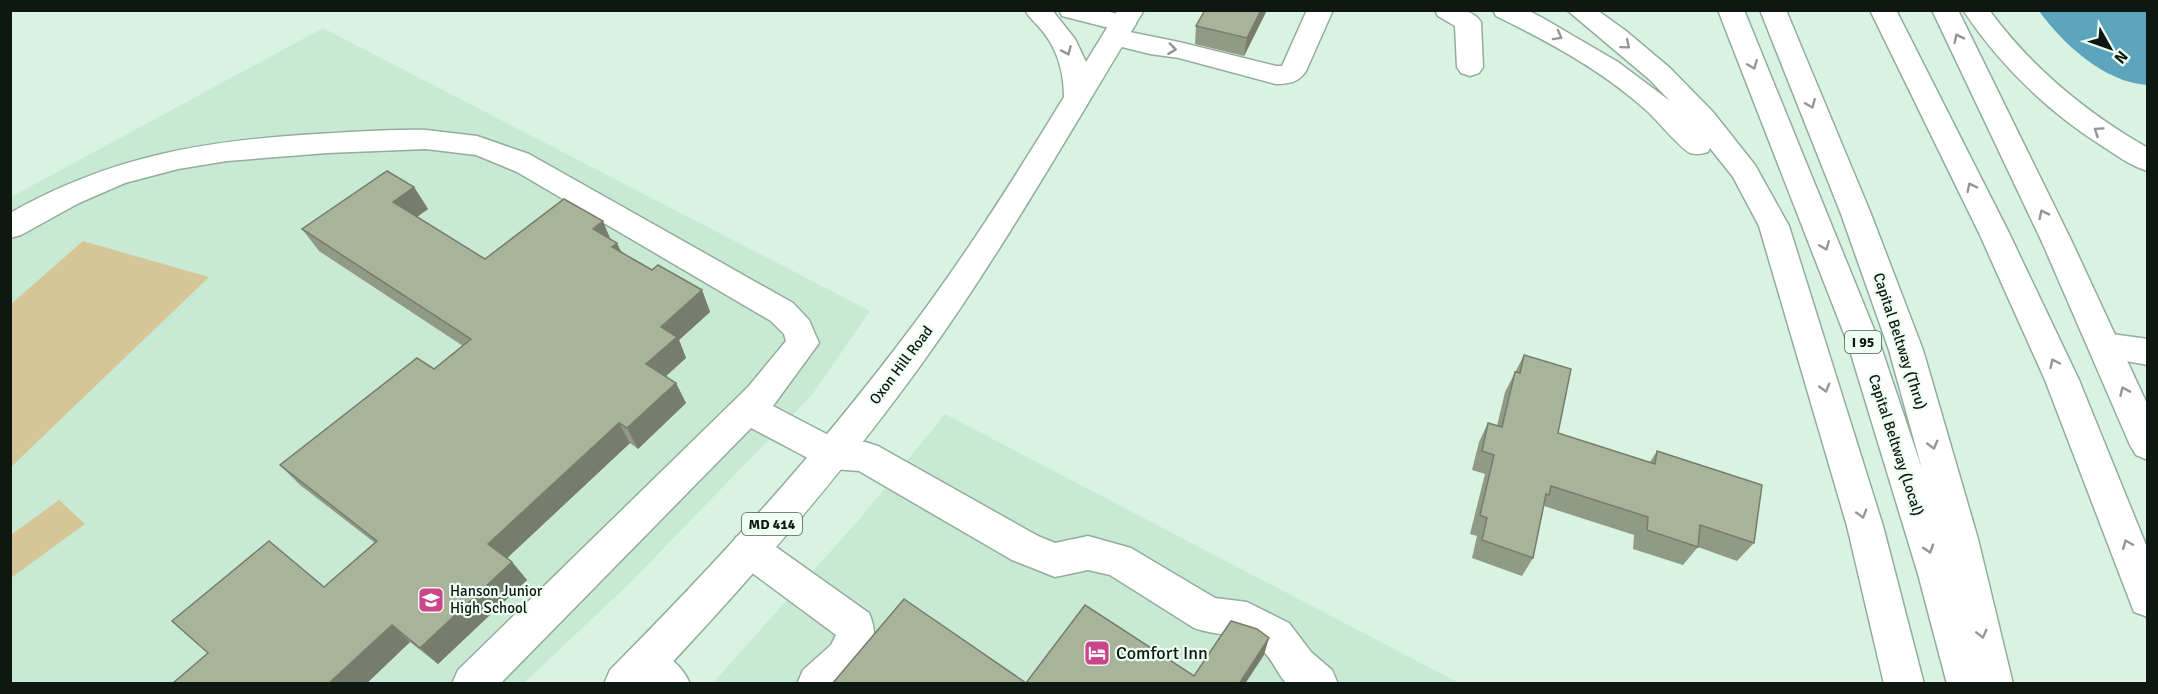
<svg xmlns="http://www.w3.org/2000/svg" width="2158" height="694" font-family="Signika,sans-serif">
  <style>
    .built { fill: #c8ead4 }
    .green { fill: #d6c697 }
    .water { fill: #5da4bd }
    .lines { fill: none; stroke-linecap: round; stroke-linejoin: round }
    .minor-casing { stroke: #93ac9c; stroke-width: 3 }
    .major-casing { stroke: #93ac9c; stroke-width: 3 }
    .highway-casing { stroke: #93ac9c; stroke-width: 3 }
    .minor { fill: #fff; fill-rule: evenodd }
    .major { fill: #fff; fill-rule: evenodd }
    .highway { fill: #fff; fill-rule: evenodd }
    .wall { fill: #919a84 }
    .shaded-wall { fill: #767d6c }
    .building { fill: #a9b39a; stroke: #767d6c; stroke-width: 1.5 }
    .oneway { stroke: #939794 }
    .labels { text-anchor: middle; stroke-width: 4.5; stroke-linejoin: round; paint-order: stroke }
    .shield { fill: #eefef3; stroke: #515c55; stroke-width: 1.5 }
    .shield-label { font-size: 14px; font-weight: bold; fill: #0e1711 }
    .street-label { font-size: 15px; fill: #0e1711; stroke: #eefef3 }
    .poi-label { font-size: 15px; fill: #0e1711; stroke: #eefef3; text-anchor: start }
    .near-poi-label { font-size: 18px; fill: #0e1711; stroke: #eefef3; text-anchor: start }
  </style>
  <rect width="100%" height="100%" fill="#d9f3e2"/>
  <path class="built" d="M323,28l547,283 -58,84 -181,187 -107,101 -513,1v-487z
    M945,414l514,269 -747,1 151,-169z"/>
  <path class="green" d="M83,241l126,36 -198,190v-163z
    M59,500l26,24 -74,54v-43z"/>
  <path class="water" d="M2039,11h108v74c-43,-3 -84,-41 -108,-74z"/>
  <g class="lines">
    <defs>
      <path id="minor" d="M1059,10h44l29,8 4,6 -4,6 -7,1 54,11 97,24h6l25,-56h26l-27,61c-7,11 -17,13 -30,13l-97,-26 -29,-4 -44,-11 -4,-6 4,-6 7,-2 -51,-13z
        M1435,10c16,0 35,-4 46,12l2,45 -4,6 -9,3 -9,-3 -4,-6 -2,-41 -17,-10z
        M426,130l51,6 52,18 264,149 16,17 10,23 -46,63 65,34 27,2 13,4 160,90 17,7 33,-7 43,12 84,50 32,4 42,21 22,29 21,18 6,14h-51c-10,-10 -14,-25 -26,-35 -19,-16 -44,-13 -67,-21l-84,-53 -22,-5 -33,7 -43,-17 -153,-89 -26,-2 -12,-4 -70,-37 -251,256h-48l6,-14 290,-283 38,-46 -2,-7 -13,-13 -254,-149 -41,-17 -50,-6 -99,4 -100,8 -49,8 -53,14 -46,20 -58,32 -11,3v-25c102,-57 192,-72 307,-79 36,-2 73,-5 109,-4z
        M2104,333l44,6v26l-56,-10 -4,-9 4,-9z
        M749,532l13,5 107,76c13,30 0,50 -22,71h-50l6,-14 28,-25 5,-10 -100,-74 -6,-12 6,-12z
        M644,644c20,8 38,20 46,40h-52l-8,-8 -6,-13 6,-13z"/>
      <path id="major" d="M1025,10h27l23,29 11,23 32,-52h26c-72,118 -140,239 -221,352 -82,114 -175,220 -271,322h-48l6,-14c102,-103 200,-209 288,-325 61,-79 114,-163 166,-248 0,-23 -6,-46 -20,-64 -6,-8 -14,-14 -19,-23z"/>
      <path id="highway" d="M1493,10h34l14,7 77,45 52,39 -20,-21 -83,-70h30l29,21 44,37 43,44 42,53 34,61 94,300 41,158h-40l-37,-158 -88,-300 -26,-49 -23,-29 -2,4c-6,2 -11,3 -18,1 -9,-4 -33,-33 -43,-42 -44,-40 -98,-69 -151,-95z
        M1718,10h26l136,334 42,125 -33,-119 -48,-136 -81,-204h26l85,204 52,136 55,189 35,145h-66l-29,-110 -70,-230z
        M1870,10h26l113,223 70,147 69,170v67l-14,-5 -89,-232 -66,-147z
        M1932,10h26l114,232 76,164v54l-12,-5 -6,-10 -88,-203z
        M1963,10h26c43,58 96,102 159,138v23c-18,-5 -33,-17 -49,-27 -54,-35 -100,-80 -136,-134z"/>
    </defs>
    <use href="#minor" class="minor-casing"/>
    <use href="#major" class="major-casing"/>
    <use href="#highway" class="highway-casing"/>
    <use href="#minor" class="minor"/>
    <use href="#major" class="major"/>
    <use href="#highway" class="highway"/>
  </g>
  <path class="wall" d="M1267,10l-23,46 -49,-12 1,-18z
    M414,187l14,22 -11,8 68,42 126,-20 11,13 30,18 50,20 8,22 -31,28 7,18 -20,18 20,27 -48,46 -8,-6 -123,115 5,4 15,18 -89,84 -28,-22 -44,42h-194l152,-97 51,-44 -75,-58 -20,-20 154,-96 29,-23 -144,-95 -17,-22z
    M1524,355l34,78 92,29 7,-11 97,92 -17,18 -39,-14 -15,18 -50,-16 1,-14 -90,-29 -11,52 -11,18 -50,-18 5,-22 -7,-2 15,-60 -13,-4 7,-28 9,-19 9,3 8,-34z"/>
  <path class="shaded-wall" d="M1261,10h6l-23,46 3,-18z
    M414,187l14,22 -21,15 -14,-22z
    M603,221l9,22 -19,-14z
    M617,243l10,21 -15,-17z
    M702,290l8,22 -31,28 7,18 -30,27 -10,-21 15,-37z
    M676,383l10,20 -48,46 -11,-21z
    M619,423l11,20 -127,119 -15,-18z
    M512,562l15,18 -89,84 -18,-16z
    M392,625l18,17 -44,42h-38z
    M1269,638l-5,17 -19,29h-6z"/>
  <path class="building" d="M1205,10h56l-14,28 -51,-12z
    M387,171l27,16 -21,15 92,57 79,-60 39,22 -10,8 24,14 -5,4 40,23 6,-5 44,25 -41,37 16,10 -31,27 30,19 -49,45 -8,-5 -131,121 24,18 -92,86 -28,-23 -64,59h-156l36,-31 -36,-32 97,-80 55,46 53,-46 -97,-76 137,-107 17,11 37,-30 -169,-110z
    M1524,355l47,14 -13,64 97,31 2,-13 105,34 -8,58 -54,-18 -2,22 -51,-17 1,-13 -97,-31 -2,9 -3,-1 -13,64 -51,-18 5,-22 -7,-3 14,-60 -12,-4 6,-28 14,4 13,-55 5,1z
    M904,599l122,84 59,-78 109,71 37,-55 26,8 12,9 -30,46h-407z"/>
  <defs><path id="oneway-chevron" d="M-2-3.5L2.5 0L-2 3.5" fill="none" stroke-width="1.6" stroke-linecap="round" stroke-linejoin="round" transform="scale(1.5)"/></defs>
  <g class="oneway">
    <use href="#oneway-chevron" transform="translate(1558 36) rotate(29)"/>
    <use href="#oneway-chevron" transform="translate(1958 38) rotate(-116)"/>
    <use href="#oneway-chevron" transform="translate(1626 45) rotate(40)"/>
    <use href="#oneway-chevron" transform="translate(1172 49) rotate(7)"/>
    <use href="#oneway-chevron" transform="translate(1067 51) rotate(66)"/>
    <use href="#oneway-chevron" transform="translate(1753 65) rotate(68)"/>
    <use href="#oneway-chevron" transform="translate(1811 104) rotate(68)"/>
    <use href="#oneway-chevron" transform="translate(2098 131) rotate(-146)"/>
    <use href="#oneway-chevron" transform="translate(1971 187) rotate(-116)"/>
    <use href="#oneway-chevron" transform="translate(2043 214) rotate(-116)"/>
    <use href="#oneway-chevron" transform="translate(1825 246) rotate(68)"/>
    <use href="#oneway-chevron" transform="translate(2054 363) rotate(-115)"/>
    <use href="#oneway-chevron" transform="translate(1825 388) rotate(74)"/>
    <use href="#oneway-chevron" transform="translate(2124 391) rotate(-114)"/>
    <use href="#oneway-chevron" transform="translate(1933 445) rotate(75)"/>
    <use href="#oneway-chevron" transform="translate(1862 514) rotate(74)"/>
    <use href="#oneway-chevron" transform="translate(2127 544) rotate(-112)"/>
    <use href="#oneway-chevron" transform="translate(1929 549) rotate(72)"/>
    <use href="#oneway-chevron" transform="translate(1982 634) rotate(76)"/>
  </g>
  <defs>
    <symbol id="school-square" viewBox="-11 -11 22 22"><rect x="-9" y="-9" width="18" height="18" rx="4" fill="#ca468a" stroke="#eefef3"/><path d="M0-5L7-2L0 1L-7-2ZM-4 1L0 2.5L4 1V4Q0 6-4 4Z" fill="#fff"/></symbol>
    <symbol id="hotel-square" viewBox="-11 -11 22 22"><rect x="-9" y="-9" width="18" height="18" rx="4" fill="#ca468a" stroke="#eefef3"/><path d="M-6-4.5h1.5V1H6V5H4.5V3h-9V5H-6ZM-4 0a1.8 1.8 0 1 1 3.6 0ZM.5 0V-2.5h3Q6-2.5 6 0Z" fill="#fff"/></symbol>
  </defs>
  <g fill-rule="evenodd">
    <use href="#school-square" x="416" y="585" width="30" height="30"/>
    <use href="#hotel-square" x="1082" y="638" width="30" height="30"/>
  </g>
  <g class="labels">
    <g class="shield">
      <rect x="1845" y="331" width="36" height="22" rx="4.5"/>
      <rect x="742" y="513" width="60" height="22" rx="4.5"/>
    </g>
    <g class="shield-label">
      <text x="1863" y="347">I 95</text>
      <text x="772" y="529">MD 414</text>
    </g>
    <g class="street-label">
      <text transform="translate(1900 341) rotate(72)" y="5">Capital Beltway (Thru)</text>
      <text transform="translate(901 365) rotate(-53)" y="5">Oxon Hill Road</text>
      <text transform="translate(1896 445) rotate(72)" y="5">Capital Beltway (Local)</text>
    </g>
    <g class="poi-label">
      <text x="450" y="596">Hanson Junior<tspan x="450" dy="17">High School</tspan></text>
    </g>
    <g class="near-poi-label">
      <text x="1116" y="659">Comfort Inn</text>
    </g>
  </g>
  <rect width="2158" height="694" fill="none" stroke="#0e1711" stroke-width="24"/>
  <g transform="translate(2110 48) rotate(130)" stroke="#eefef3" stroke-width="4.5" paint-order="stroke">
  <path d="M0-4.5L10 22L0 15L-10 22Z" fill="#0e1711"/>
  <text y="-9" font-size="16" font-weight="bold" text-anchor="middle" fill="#0e1711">N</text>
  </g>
</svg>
